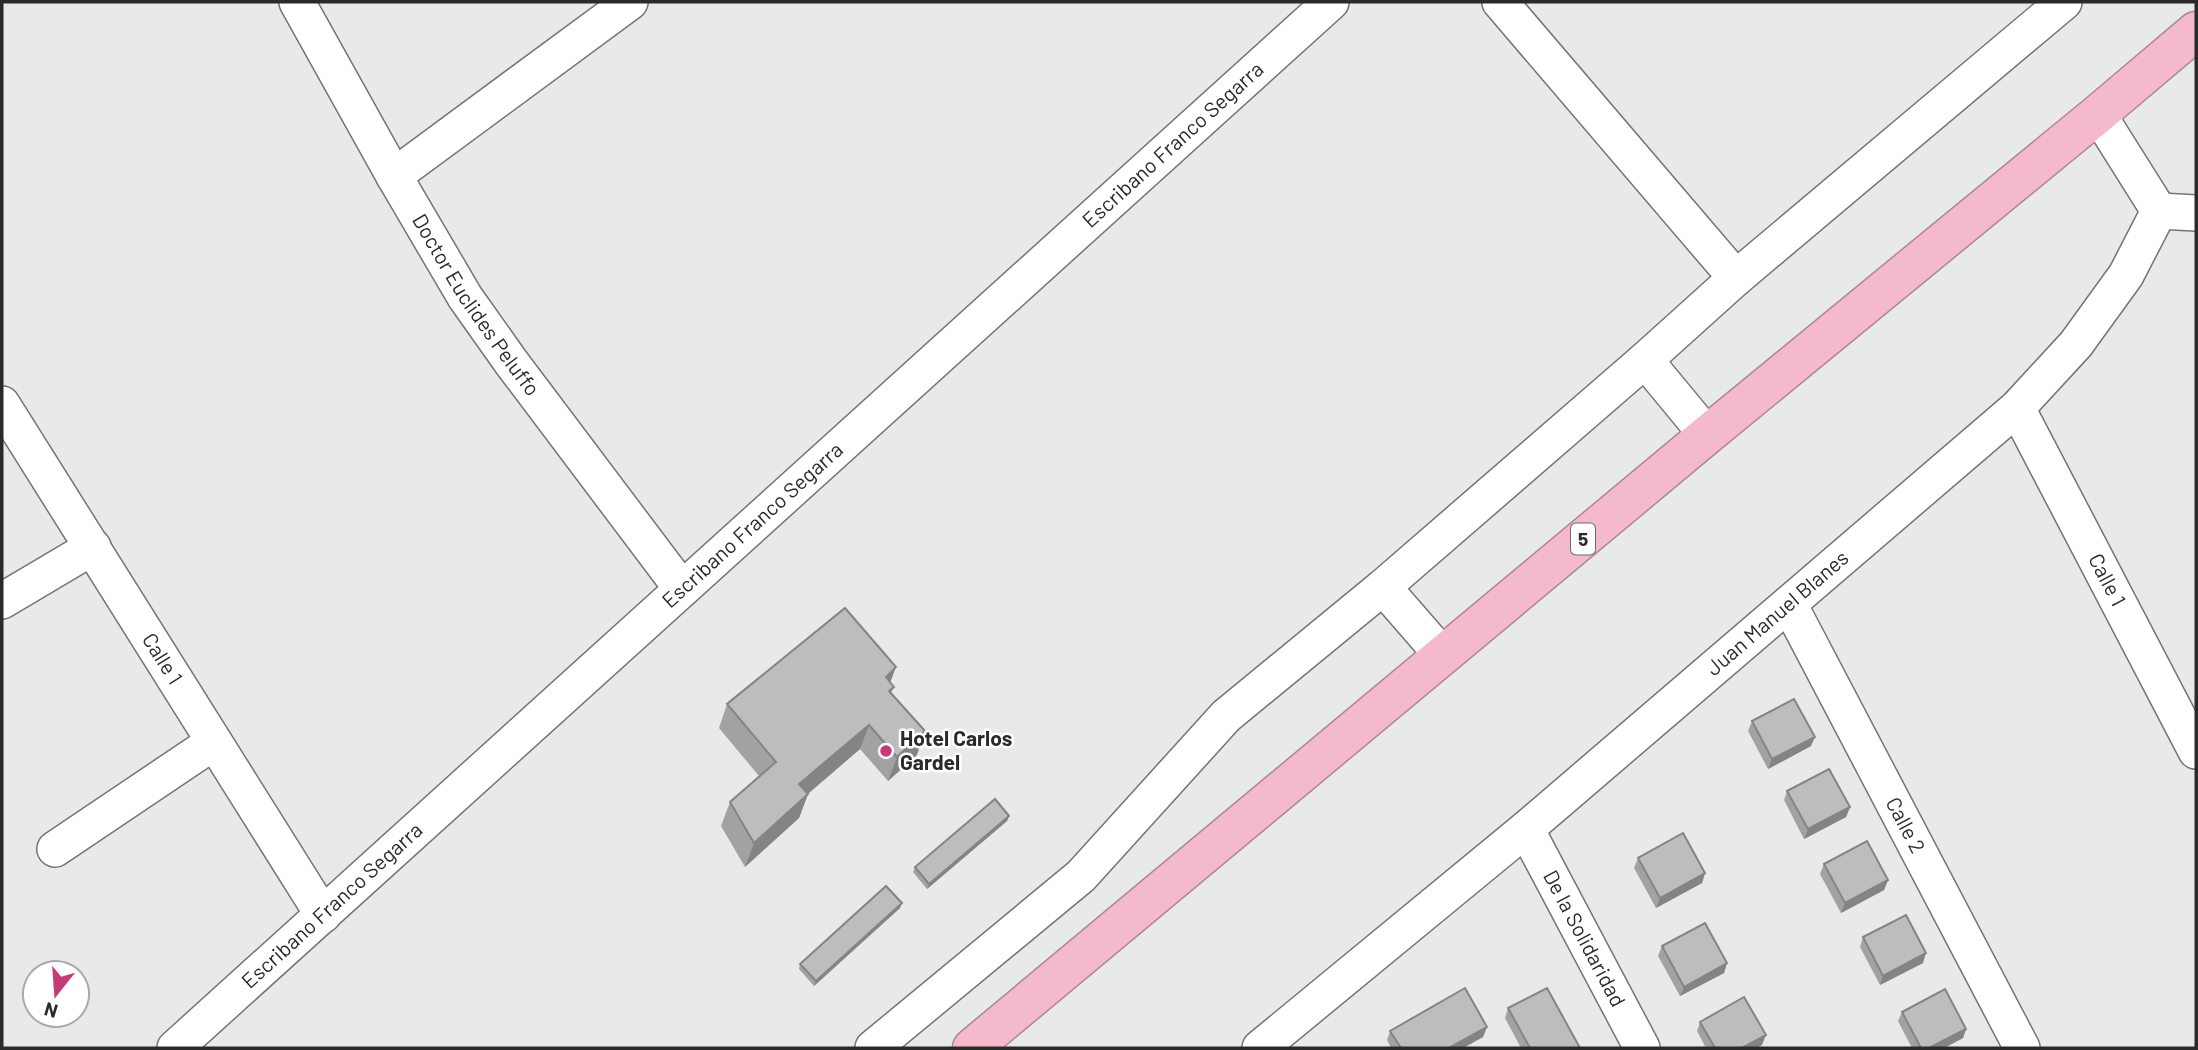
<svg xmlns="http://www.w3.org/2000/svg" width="2198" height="1050" font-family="Barlow,sans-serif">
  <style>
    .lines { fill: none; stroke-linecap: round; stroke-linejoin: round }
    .minor-casing { stroke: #727573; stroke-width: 38 }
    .highway-casing { stroke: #ad8793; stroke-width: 41 }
    .minor { stroke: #fff; stroke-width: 35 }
    .highway { stroke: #f4b9cb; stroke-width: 38 }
    .wall { fill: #a1a3a2 }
    .shaded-wall { fill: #838584 }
    .building { fill: #bbbebc; stroke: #838584; stroke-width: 2 }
    .poi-dot { fill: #c53b75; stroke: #fff; stroke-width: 2.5 }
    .labels { text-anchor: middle; stroke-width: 5; stroke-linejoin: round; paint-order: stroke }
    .shield { fill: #fff; stroke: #696b6a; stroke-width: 2 }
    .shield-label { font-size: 19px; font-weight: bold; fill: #292b2a }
    .street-label { font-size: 21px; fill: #292b2a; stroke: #fff }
    .poi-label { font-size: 21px; font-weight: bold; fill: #292b2a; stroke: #fff; text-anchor: start }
  </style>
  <rect width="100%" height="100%" fill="#e7eae8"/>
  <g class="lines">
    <defs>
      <g id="minor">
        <path id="s1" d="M297,2l97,174 71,121 46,65 171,227"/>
        <path d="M1500,2l236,276"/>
        <path d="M394,176l236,-174"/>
        <path d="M2159,211l37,2"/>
        <path d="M1645,360l62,75"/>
        <path id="s2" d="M2,404l321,511"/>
        <path id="s3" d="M2017,408l179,343"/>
        <path d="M1383,587l60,69"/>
        <path d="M2,601l91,-54"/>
        <path id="s4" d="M1789,604l233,444"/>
        <path id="s5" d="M1526,829l116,219"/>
        <path d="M55,849l159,-107"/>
        <path id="s6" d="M175,1048l1156,-1046"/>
        <path d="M873,1048l208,-172 145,-160 157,-129 262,-227 91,-82 328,-276"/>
        <path id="s7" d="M1260,1048l266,-219 491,-421 59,-64 50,-69 33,-64 -61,-97"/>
      </g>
      <path id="highway" d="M972,1048l735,-613 391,-321 98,-83"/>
    </defs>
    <use href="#minor" class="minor-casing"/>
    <use href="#highway" class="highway-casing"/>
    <use href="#minor" class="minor"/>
    <use href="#highway" class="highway"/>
  </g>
  <path class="wall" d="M890,682l4,5 -3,6 26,62 -29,26 -28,-32 -52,45 -9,24 -54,49 -24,-41 9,-24 29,-26 -40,-48 8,-24z
    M1752,721l59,25 -43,23 -20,-38z
    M1787,791l63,16 -4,10 -42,22 -20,-39z
    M1009,816l-2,5 -80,68 -14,-17 2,-5z
    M1638,858l67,15 -3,10 -46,25 -22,-40z
    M1824,864l64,16 -4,10 -43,23 -21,-39z
    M902,903l-2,5 -86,78 -15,-17 1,-5z
    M1863,937l60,26 -43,22 -20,-38z
    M1662,946l65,17 -3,10 -44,23 -22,-40z
    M1508,1008l72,40h-59l-16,-30z
    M1902,1012l64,17 -3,9 -19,10h-32l-14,-27z
    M1700,1022l62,23 -6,3h-50l-9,-17z
    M1487,1027l-4,10 -20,11h-72l-4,-8 3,-9z"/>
  <path class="shaded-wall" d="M896,667l-9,24 -1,-14z
    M869,725l-9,24 -69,59 8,-24z
    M925,731l-8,24 -29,26 9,-24z
    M1815,737l-4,9 -43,23 4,-10z
    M808,794l-9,24 -54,49 9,-24z
    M1850,807l-4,10 -42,22 4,-10z
    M1009,816l-2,5 -80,68 2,-5z
    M1705,873l-3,10 -46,25 4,-10z
    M1888,880l-4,10 -43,23 4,-10z
    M902,903l-2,5 -86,78 2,-5z
    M1926,953l-3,10 -43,22 3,-9z
    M1727,963l-3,10 -44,23 4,-9z
    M1487,1027l-4,10 -20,11h-14z
    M1966,1029l-3,9 -19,10h-15z
    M1766,1035l-4,10 -6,3h-14z"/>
  <path class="building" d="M845,608l51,59 -10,10 8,10 -5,4 36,40 -28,26 -28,-32 -70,59 9,10 -54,49 -24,-41 46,-40 -49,-58z
    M1794,699l21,38 -43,22 -20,-38z
    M1829,769l21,38 -42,22 -21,-38z
    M995,799l14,17 -80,68 -14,-17z
    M1683,833l22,40 -45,25 -22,-40z
    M1867,841l21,39 -43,23 -21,-39z
    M886,886l16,17 -86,78 -16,-17z
    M1906,915l20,38 -43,23 -20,-39z
    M1705,923l22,40 -43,24 -22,-41z
    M1465,988l22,39 -38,21h-48l-11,-17z
    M1547,988l33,60h-50l-22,-40z
    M1945,989l21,40 -37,19h-8l-19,-36z
    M1744,997l22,38 -24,13h-27l-15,-26z"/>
  <circle class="poi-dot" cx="886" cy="751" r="7"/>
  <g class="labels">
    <rect class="shield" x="1571" y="523.5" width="24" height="31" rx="5"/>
    <g class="shield-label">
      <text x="1583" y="546">5</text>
    </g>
    <g class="street-label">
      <text dy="7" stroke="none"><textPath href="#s6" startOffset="1346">Escribano Franco Segarra</textPath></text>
      <text dy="7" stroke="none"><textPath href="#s1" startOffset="352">Doctor Euclides Peluffo</textPath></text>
      <text dy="7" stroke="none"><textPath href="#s6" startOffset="779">Escribano Franco Segarra</textPath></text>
      <text dy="7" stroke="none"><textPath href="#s3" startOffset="194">Calle 1</textPath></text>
      <text dy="7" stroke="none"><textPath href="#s7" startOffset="676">Juan Manuel Blanes</textPath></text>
      <text dy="7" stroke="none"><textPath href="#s2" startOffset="301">Calle 1</textPath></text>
      <text dy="7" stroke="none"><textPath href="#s4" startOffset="250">Calle 2</textPath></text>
      <text dy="7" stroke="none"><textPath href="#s6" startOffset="212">Escribano Franco Segarra</textPath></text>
      <text dy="7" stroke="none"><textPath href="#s5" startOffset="124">De la Solidaridad</textPath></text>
    </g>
    <g class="poi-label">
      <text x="900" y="746">Hotel Carlos<tspan x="900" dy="24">Gardel</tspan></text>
    </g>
  </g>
  <rect width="2198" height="1050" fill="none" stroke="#292b2a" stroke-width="7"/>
  <g transform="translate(56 994) rotate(197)"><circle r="33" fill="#ffffff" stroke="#a9aaaa" stroke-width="2"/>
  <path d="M0-5L12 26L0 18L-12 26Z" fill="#c53b75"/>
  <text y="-10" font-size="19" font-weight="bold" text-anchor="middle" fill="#292b2a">N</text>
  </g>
</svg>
